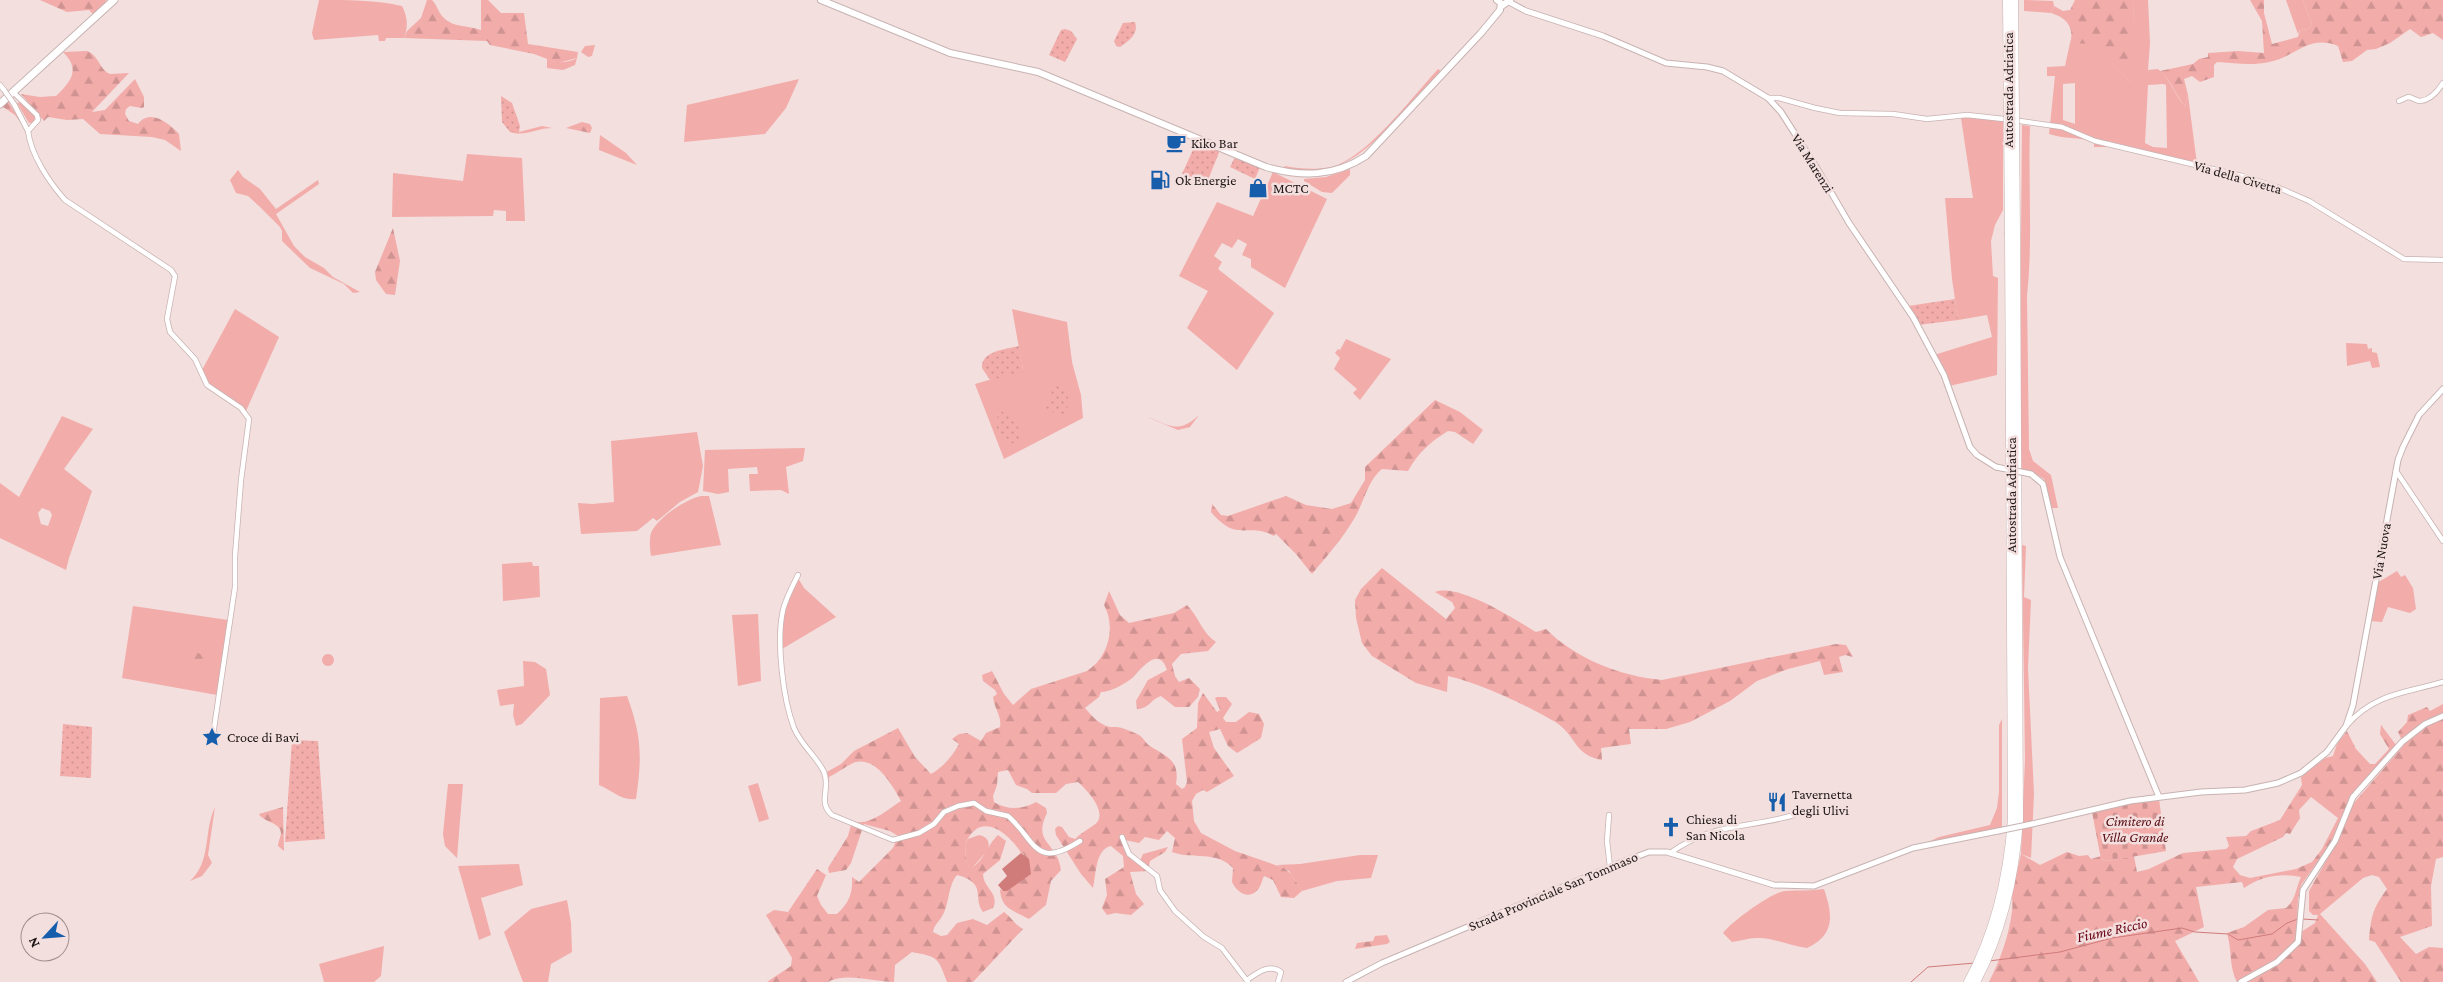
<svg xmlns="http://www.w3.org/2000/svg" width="2443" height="982" font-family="'Crimson Pro',serif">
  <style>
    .grass { fill: #f2acaa; fill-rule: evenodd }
    .forest { fill: url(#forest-firs); fill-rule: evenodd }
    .cemetery { fill: url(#cemetery-stones) }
    .park { fill: url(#park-dots) }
    .water { fill: #cf7c7b }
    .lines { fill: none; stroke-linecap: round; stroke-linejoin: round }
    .stream { stroke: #cf7c7b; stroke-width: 1 }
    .minor-casing { stroke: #c7b3b2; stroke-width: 6 }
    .tertiary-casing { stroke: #c7b3b2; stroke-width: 7 }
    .secondary-casing { stroke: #c7b3b2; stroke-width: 8 }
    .primary-casing { stroke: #c7b3b2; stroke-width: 9 }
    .motorway-casing { stroke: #c7b3b2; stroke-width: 9 }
    .minor { stroke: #fff; stroke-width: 4.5 }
    .tertiary { stroke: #fff; stroke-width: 5 }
    .secondary { stroke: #fff; stroke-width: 6 }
    .primary { stroke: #fff; stroke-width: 7 }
    .motorway { stroke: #fff; stroke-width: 8 }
    .minor-bridge-casing { stroke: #c7b3b2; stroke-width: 6; stroke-linecap: butt }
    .tertiary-bridge-casing { stroke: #c7b3b2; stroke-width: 7; stroke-linecap: butt }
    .motorway-bridge-casing { stroke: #c7b3b2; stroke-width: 9; stroke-linecap: butt }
    .minor-bridge { stroke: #fff; stroke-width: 4.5 }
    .tertiary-bridge { stroke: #fff; stroke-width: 5 }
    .motorway-bridge { stroke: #fff; stroke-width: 8 }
    .labels { text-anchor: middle; stroke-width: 5; stroke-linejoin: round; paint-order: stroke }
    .street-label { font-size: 14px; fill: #1e1717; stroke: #f3dfde }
    .poi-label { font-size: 14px; fill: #1e1717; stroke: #f3dfde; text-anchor: start }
    .park-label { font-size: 14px; font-style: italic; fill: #550913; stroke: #f3dfde }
    .water-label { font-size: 15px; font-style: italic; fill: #680013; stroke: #f3dfde }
  </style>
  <defs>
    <pattern id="forest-firs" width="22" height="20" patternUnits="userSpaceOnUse" patternTransform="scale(1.25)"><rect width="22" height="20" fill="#f2acaa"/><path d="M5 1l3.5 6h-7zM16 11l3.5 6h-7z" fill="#cf9392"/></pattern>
    <pattern id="cemetery-stones" width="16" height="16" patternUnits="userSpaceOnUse" patternTransform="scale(1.25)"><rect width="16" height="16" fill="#f2acaa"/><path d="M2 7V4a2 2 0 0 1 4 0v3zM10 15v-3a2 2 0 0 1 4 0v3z" fill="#cf9392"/></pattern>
    <pattern id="park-dots" width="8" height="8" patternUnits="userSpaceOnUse" patternTransform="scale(1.25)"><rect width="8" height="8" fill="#f2acaa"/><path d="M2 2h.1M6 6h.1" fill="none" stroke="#cf9392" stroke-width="1.8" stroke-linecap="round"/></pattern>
  </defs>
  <rect width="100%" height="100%" fill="#f3dfde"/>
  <path class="grass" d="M319,0c26,0 58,0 83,6 6,11 6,22 2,32h-18l-1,3h-6l-1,-6 -64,5 -2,-7z
    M2024,0l29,1 1,5 -3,7 -27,-2z
    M2134,0h14l2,43 -2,27 10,-1c13,10 16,26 27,37l3,-11 9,69 -89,-23 -2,6h-12v-5c-15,-5 -30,-3 -45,-8l6,-58h-8v-9l18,-1 5,-23h23l38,39zM2075,83v41l-12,-4v-36zM2163,84l3,1 1,63 -14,-1 -8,-4 3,-58z
    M2286,0h17l9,25 -4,4 -8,1 -2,4z
    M595,45l-3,11 -4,1 -7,-5 4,-6z
    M547,58c8,6 22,5 30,0l-2,7 -12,5 -16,-2z
    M1438,69l3,2c-15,16 -30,32 -45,48 -34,37 -60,60 -113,49l2,-2c15,3 30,4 46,1 35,-8 82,-71 107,-98z
    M799,79l-13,29 -21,26 -81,8 3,-37z
    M21,102l15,14 -3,7h-4l-12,-20z
    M1966,117l37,3v90l-8,15 -4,16 2,35 5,2 -1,97 -48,11 -15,-31 58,-18 -5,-22 -29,5 -6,-41 -7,-81h28l-12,-80z
    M2022,125l8,1c-2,57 3,115 -3,170l2,153 4,12 18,14 7,33h-8l-6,-29 -10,-6 -15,-5z
    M542,126l10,2c-15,0 -27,9 -42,4h9z
    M600,135l26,18 11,12 -38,-15z
    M467,154l55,4 3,63h-19v-10l-12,-1 -1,6 -101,1 1,-44 70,8z
    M1350,169v6l-18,18 -10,-1 -18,-11v-2l22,-2z
    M238,170l5,7 17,12 16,20 42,-29 1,4 -43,30 18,32 11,11 19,11 9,9 27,15 -7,1 -9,-9 -34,-16 -28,-27v-10l-2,-4 -21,-21 -11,-10 -12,-3 -6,-13z
    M1273,172l54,27 -42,89 -34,-21v-8l-9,-4 5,-11 -9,-5 -6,9 -10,-5 -8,13 8,6 -4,7 56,44 -37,57 -50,-42 21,-37 -29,-15 38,-74 36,14z
    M235,309l44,28 -33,74 -36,-26 -5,-5 -3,-10z
    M1012,309l55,13 5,40 9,33 2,23 -79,41 -29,-75 48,-14z
    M1346,339l45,20 -31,41 -7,-7 4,-4 -23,-20 6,-11 -5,-5 3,-4 2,1z
    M2346,343l21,1 1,5 4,-1v4l5,1 3,14 -8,1 -2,-7 -23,5z
    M62,416l31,13 -29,40 28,22 -23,67 -3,12 -66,-32v-55l19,14zM42,508l8,3 2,4 -4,11 -7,-2 -3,-11z
    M697,432l6,34 -5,26 -18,10 -23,19 -4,-3 -16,13 -56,3 -3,-31 14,1 22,-2 -3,-61z
    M805,448l-2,13 -17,6 3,27 -8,-4 -31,1 -1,-17h9l-1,-7 -29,2 1,23 -11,2 -15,-3 2,-41z
    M701,496h8l12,49 -70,11c-1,-7 -2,-16 0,-23 6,-15 35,-34 50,-37z
    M2022,545l4,1 -2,51 7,3 -3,68 6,126 -3,64 -10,-4 4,-95z
    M532,562l1,4h6l1,31 -37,4 -1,-37z
    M2397,571l4,6 4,-2 8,13 3,21 -6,4 -22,-6 -6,15 -12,-1 7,-38z
    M798,578l6,10 32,29 -54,32 2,-41z
    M133,606l95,14 -11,75 -95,-17z
    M758,614l3,67 -23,5 -6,-71z
    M322 660a6 6 0 1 1 12 0a6 6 0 1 1-12 0Z
    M523,661l12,1 11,7 4,26 -28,29 -6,2 -3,-11 1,-11 -14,2 -3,-16 27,-4z
    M627,696c15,40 15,62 9,103 -15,2 -24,-9 -37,-14l1,-87z
    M2002,719v108l-78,17 15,-7 51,-12 7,-17 2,-16v-67z
    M758,783l11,36 -10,3 -11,-36z
    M448,784h15l-6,74 -12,-12 -2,-12z
    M215,807l-7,48 4,8 -10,13 -12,5c22,-20 13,-49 25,-74z
    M979,835c9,2 11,7 9,15l-17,19 -5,-9 -1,-16 3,-5z
    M1360,855h18l-7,23 -34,3 -35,10 -13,-20 -12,-6 23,-1z
    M519,864l4,21 -42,13 10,37 -12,5 -21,-74z
    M1824,889c9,26 11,46 -17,59 -17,-2 -34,-11 -51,-10 -8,0 -16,3 -24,4l-9,-9c8,-11 49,-41 62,-42 13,-1 26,0 39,-2z
    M567,900l4,23 1,29 -21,12 -3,18h-25l-19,-50 27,-23z
    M384,946l-3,30 -7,6h-50l-5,-18z"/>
  <path class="forest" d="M40,0h65l2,1 -14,13 -4,-4 -22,2z
    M427,0h5c5,5 6,12 11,17 10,11 25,8 38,13v-30h7l13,13h23l4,31 50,8 -1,6 -19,5 -24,-9 -44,-9 -3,-4 -83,-3 3,-7 14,-13z
    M2075,0h59l-2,83 -39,-39 -23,-1c5,-15 -4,-26 -19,-30l3,-7 9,5 7,-1z
    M2250,0h14v13l8,31 26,-7 2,-7 8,-1 4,-4 -9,-25h140v40l-10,-7 -12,4 -11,-8 -20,14 -14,6 -9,1 -15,11 -9,1 -5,-16c-30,-12 -42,11 -69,16 -18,4 -34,1 -52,0l-3,3v12l-14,5 -8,-6 -8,3 4,16 -3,11c-10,-11 -13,-25 -25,-35l33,-7 6,-5 9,-2v-4l30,-2 26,2 -2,-32z
    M87,51c13,5 13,21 24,23 5,0 12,-1 18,-1l-37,39 13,-2 30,-31 9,18v10l-2,1 -12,-2 -4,3 -1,5 4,7 9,3c12,-16 31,-1 41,10l2,17 -16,-11 -13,-3 -52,-3 -17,-15 -16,1 -19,-3 -4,4 -23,-27 19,3 16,-1c15,-15 25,-26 7,-44z
    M8,101l14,23 -7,-9 -12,-8z
    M582,122l8,2 2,4 -2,5 -24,-5z
    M393,228l7,33 -5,34 -9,-1 -10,-14 -1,-8z
    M1435,400l25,12 23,18 -10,14 -18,-12 -7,-1c-18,11 -30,22 -40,40l-26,-2c-15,12 -18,34 -28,50 -11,19 -28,38 -42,55l-16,-20 -20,-20 -2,2c-27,-15 -36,8 -63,-24l1,-8 9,11 7,1 58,-20 20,9 26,4 19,-6 14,-23v-13z
    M1199,415l-9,12 -12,3 -31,-13c25,9 31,17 52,-2z
    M1382,568l64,51 9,-11 -3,-6 -17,-10c24,-9 79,27 101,40l10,-3c30,30 74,47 116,51l174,-36 10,1 7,12 -8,-2 -6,2 4,15 -19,3 -4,-14 -32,8 -31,12 -27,20 -40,21 -24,7h-37l2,15 -30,4 1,12c-28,-5 -25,-23 -45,-37 -26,-16 -80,-41 -109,-47l-1,16 -31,-9 -44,-27 -10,-13 -6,-25 -1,-18 6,-11z
    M1109,591l11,24 9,8 45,-10 13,-8c11,11 16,29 29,37l-8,9 -27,3 -9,10 3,12 4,6 10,-4 11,11 -2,8 -9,10h-14l-14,-11c-10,3 -12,13 -24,13l-1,-8 12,-21 19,-10c-9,-28 -29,4 -36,9 -8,6 -21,13 -30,13l-2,5 -14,11c6,7 12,14 21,18 5,2 11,0 16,2 5,2 12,4 17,7 5,3 7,9 11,11 17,11 30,14 26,38l6,5 3,-2 2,-5 -5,-43 15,-11 1,-25 5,-10 14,19 3,-2 -5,-12 2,-1h9l6,7 -9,14 3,4h10l13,-10 10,2 5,10 -3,14c-3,2 -22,14 -24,15l-9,-7 -8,-17 -11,3 5,16 20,28 -27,16 -4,-2 -7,4 -4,7 2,20 7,12 34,18 49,17 7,6 11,17 -8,7 -13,-1 -8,-17 -9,-4c-2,4 -3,9 -5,12 -9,13 -22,5 -27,-6l1,-14c-17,-18 -40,-8 -61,-16l3,-14 -8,-7 -8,9 -14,-3 -6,6 -14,-3 4,11 11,10 3,-7 25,-7 -3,5 -15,9 -2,10 -18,1 6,22 8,10 -13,11 -16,-2 -8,2 -5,-7 5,-13 -2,-16 19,-12 -1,-11 -12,-10c-16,3 -15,30 -18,42l-12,-14 -25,-39 -1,-6 3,-3 4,1 7,10 6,2c6,-6 12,-9 19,-14 16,-11 -7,-35 -16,-43l-12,2 -10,9h-24l-5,-4 -11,-4 -8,-15 -10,2 -1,13 -4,11 1,6c13,8 28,8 42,0l10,6 1,5c-15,31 10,28 14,57l-10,11 -5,24 -17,14c-16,-9 -28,-10 -29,-30l3,2 21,-37 -3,-1c-7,-13 -31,-37 -47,-22 -4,3 -7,9 -9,13l1,16 5,8c14,-8 16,-23 27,-33l8,6 -6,19 -17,14c0,14 17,19 10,34l-10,4c-11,-14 5,-29 -26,-37 -10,12 -7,30 -16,43 -4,6 -6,6 -8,14l8,4 6,-1 10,-12 16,-4 14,6 17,-13c8,6 11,13 19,17l-50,53h-26c-9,-24 -8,-25 -35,-30l-17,13 -1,17c-20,0 -48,-10 -66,0h-61l24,-16 1,-8 -26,-43 8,-5 14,2 29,-43 9,6 -9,21 4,9 7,9h9c12,-11 16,-21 15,-37l7,5 34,-34 5,-12 -8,-5 -26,-7 -13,39 -5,7 -17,3 -1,-5 20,-32 4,-15c17,6 35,-11 49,-20 -8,-15 -26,-47 -48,-38 -8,4 -16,10 -24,14l-2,16 -2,-20 16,-9 13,-13 44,-23 17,29 16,17c12,-7 21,-17 28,-30l-7,-5 7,-5 8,-1 14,8 5,-8 14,-6c2,-11 -6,-19 -7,-30l4,-3 -2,-4 -12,-9 -1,-6 10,-4 12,23 9,11 18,-16 56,-18c22,-14 29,-44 17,-66z
    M193,651l10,4 1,4 -4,5h-11l-9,-8v-3z
    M2443,704v153l-7,2 -5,27 1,40 -32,11 16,17 13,-7 14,1v34h-42l-26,-40 -6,-2c2,-24 4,-32 18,-51l-8,-12 -7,-2 -9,3 -43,36 45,50 12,18h-132l48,-31 6,-6 2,-13 14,-9 3,-8h-5l-4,-4v-20l30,-53 14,-34 51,-59 -6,-13 9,-10 1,-7 19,-8 3,4z
    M2381,725l15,20 -43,49 -19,45 -33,46 -3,15 -2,41 -3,5 -21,16 -35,20c-8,-14 -5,-33 -10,-49l17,-6 24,-17 18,-2c10,-8 10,-21 15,-31 -21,-4 -39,-1 -57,11l-2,-6 -46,5 8,40 -29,14 24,41h-210c11,-22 20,-46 23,-71 1,-5 0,-10 0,-15 2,-15 6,-28 9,-42l19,11 27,-13 12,4 9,-1 3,4 10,-3v3l7,2 26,-5 3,16 12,-3 34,-16 43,-4 3,-3 -3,-9 20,-1 5,-5 29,-11 22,-35 -1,-8 24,-19 8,-2 4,-12 10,-13 9,18 14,15h5l14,-15 -9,-15zM2311,797l27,21 -16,31 -10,13 -16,7 -46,9 -10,-3 -7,-8 4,-8 46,-22 3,-4 4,1 10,-16 -1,-8z
    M283,807l1,44 -6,-5c0,-4 3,-10 3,-13 -1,-11 -18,-11 -22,-19z
    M1387,935l3,7 -3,2 -32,5 2,-6 16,-2 2,-5z"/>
  <path class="cemetery" d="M2159,799l7,52 -58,10 -7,-2 -9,-47 40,-10z"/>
  <path class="park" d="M1135,22c4,12 -6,19 -15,25l-4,-1 -2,-5 9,-18z
    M1065,29l6,2 6,8 -12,23 -16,-7 12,-25z
    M501,96l11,7 8,23 -1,6h-9l-8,-10z
    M1197,141l23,9 -14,35 -24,-11z
    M1235,157l25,10 -5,12 -25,-12z
    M1955,299l3,21 -40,5 -10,-19z
    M1019,346l4,24 -2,3 -31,7 -8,-12c-1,-17 24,-19 37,-22z
    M1054,385l8,1c8,7 7,18 4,27l-7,3 -13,-8z
    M999,408c9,10 22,15 22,31l-4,4h-9l-9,-6 -3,-13 4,-2 -6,-12z
    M63,724l29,3 -1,51 -31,-2z
    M292,740l26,1 7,98 -40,3z"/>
  <path class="water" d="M1021,853l8,6 2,15 -24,17h-4l-5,-6 9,-9 -5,-7z"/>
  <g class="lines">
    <path class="stream" d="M2302,919l16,1
      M1989,961l71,-9 52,-14 70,-10 13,4 33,2 10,6 34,-6 15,-11 11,-4
      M1911,982l17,-15 47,-4"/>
    <defs>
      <path id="minor" d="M0,85l4,5
        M13,92l24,23 1,5 -10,11c3,24 21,51 37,69l106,70 4,6 -8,43 3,13 25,27 12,26 34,23 8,11 -8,61 -6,76v31l-22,148
        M1768,98h11l36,10 25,5 53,1 34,5 40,-4 37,4
        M2399,101l9,-4c4,0 8,4 12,4 11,-1 18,-10 23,-18
        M14,104l14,27
        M2020,121l42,6 33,14 147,35 35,11 32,14 95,58 39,1
        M2396,471l47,70
        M798,575c-6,12 -12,23 -15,35 -7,31 0,89 11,118 7,17 23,29 30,44 7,16 -7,30 8,43l61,25 26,-7 15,-9 10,-12 14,-6 16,-3 12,8 22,5c27,23 26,55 72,25
        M2347,725c28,-32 59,-32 96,-43
        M1609,815l-2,26 3,26
        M1122,837l7,17 28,22 3,14 15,21 29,26 18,11 26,34
        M1670,853c44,-31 76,-24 124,-38
        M1247,980c10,-7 23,-17 34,-8l-3,10"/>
      <path id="tertiary" d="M1509,2l17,9 77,25 63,27 41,4 16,4 45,27 13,14 37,58 31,53 64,94 31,58 26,72 7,8 19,12
        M2031,474l12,10 17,73 99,240
        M2032,824l98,-23 71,-9 44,-2 33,-7 23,-10 26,-21 19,-26 7,-21 45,-245 5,-13 16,-32 24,-26
        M1346,982l36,-19 240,-101 27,-10h18l107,33 40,1 99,-38 85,-17
        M2241,982l36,-20 21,-20 5,-52 32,-49 18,-44 49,-55 23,-18 18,-8"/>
      <path id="secondary" d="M821,0l129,53 88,19 228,95c36,10 68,10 100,-11l115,-123 19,-23 1,-6
        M1497,0l6,5 7,-5"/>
      <path id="primary" d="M0,104l114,-104"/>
      <path id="motorway" d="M1968,982c27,-50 40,-107 44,-163l-3,-585
        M1976,982c27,-50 39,-106 43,-162l-3,-586"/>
    </defs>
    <use href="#minor" class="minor-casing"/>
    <use href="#tertiary" class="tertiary-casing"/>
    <use href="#secondary" class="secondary-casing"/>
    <use href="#primary" class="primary-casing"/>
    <use href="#motorway" class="motorway-casing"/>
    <use href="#minor" class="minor"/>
    <use href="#tertiary" class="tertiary"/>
    <use href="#secondary" class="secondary"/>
    <use href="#primary" class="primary"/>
    <use href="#motorway" class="motorway"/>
    <defs>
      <path id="minor-bridge" d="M4,90l10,14"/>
      <path id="tertiary-bridge" d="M1996,467l35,7
        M1998,831l34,-7"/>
      <path id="motorway-bridge" d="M2007,0l2,234
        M2014,0l2,234"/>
    </defs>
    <use href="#minor-bridge" class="minor-bridge-casing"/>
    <use href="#tertiary-bridge" class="tertiary-bridge-casing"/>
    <use href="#motorway-bridge" class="motorway-bridge-casing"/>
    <use href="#minor-bridge" class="minor-bridge"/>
    <use href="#tertiary-bridge" class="tertiary-bridge"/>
    <use href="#motorway-bridge" class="motorway-bridge"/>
  </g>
  <defs>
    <symbol id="cafe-bare" viewBox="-9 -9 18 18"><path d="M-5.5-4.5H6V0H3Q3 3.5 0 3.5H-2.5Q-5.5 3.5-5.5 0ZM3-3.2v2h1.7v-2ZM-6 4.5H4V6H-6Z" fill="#165dac" stroke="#f3dfde" stroke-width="2.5" paint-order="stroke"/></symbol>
    <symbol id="fuel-bare" viewBox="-9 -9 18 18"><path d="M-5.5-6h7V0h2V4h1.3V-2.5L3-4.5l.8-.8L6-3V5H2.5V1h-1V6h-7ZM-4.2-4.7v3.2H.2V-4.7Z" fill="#165dac" stroke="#f3dfde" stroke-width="2.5" paint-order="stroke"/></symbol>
    <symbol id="shop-bare" viewBox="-9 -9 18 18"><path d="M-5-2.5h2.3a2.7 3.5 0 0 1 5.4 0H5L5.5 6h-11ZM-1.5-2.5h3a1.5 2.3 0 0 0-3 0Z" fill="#165dac" stroke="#f3dfde" stroke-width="2.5" paint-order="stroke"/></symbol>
    <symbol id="sight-bare" viewBox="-9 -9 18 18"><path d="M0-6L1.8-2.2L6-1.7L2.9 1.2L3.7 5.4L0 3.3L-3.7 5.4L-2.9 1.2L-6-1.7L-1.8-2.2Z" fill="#165dac" stroke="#f3dfde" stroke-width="2.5" paint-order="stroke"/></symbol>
    <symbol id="restaurant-bare" viewBox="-9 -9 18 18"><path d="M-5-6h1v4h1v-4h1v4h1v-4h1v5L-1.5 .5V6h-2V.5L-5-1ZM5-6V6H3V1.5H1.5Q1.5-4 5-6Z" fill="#165dac" stroke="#f3dfde" stroke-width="2.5" paint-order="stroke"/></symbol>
    <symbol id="church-bare" viewBox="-9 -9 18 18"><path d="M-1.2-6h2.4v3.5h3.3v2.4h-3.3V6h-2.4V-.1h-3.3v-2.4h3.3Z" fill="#165dac" stroke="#f3dfde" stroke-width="2.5" paint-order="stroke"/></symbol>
  </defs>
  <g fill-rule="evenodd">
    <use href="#cafe-bare" x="1162" y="129" width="28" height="28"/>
    <use href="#fuel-bare" x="1146" y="166" width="28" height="28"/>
    <use href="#shop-bare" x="1244" y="174" width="28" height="28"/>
    <use href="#sight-bare" x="198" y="723" width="28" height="28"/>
    <use href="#restaurant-bare" x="1763" y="788" width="28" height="28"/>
    <use href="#church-bare" x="1657" y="813" width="28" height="28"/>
  </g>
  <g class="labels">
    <g class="street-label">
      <text transform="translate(2008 90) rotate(-90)" y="5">Autostrada Adriatica</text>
      <text transform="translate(1813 163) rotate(58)" y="5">Via Marenzi</text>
      <text transform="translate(2238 177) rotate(16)" y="5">Via della Civetta</text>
      <text transform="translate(2011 495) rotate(-90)" y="5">Autostrada Adriatica</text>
      <text transform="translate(2381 551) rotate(-80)" y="5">Via Nuova</text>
      <text transform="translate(1553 891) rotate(-23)" y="5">Strada Provinciale San Tommaso</text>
    </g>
    <g class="poi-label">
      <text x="1191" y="148">Kiko Bar</text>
      <text x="1175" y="185">Ok Energie</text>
      <text x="1273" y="193">MCTC</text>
      <text x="227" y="742">Croce di Bavi</text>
      <text x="1792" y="799">Tavernetta<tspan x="1792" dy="16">degli Ulivi</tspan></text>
      <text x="1686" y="824">Chiesa di<tspan x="1686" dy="16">San Nicola</tspan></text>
    </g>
    <g class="park-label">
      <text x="2135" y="826">Cimitero di<tspan x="2135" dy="16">Villa Grande</tspan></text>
    </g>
    <g class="water-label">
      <text transform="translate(2112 930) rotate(-12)" y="5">Fiume Riccio</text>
    </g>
  </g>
  <g transform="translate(45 937) rotate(244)"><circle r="24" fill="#f3dfde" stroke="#9e8f8e"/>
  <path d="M0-4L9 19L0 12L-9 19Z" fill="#165dac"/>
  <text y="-8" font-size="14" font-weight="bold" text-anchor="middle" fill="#1e1717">N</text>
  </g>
</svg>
